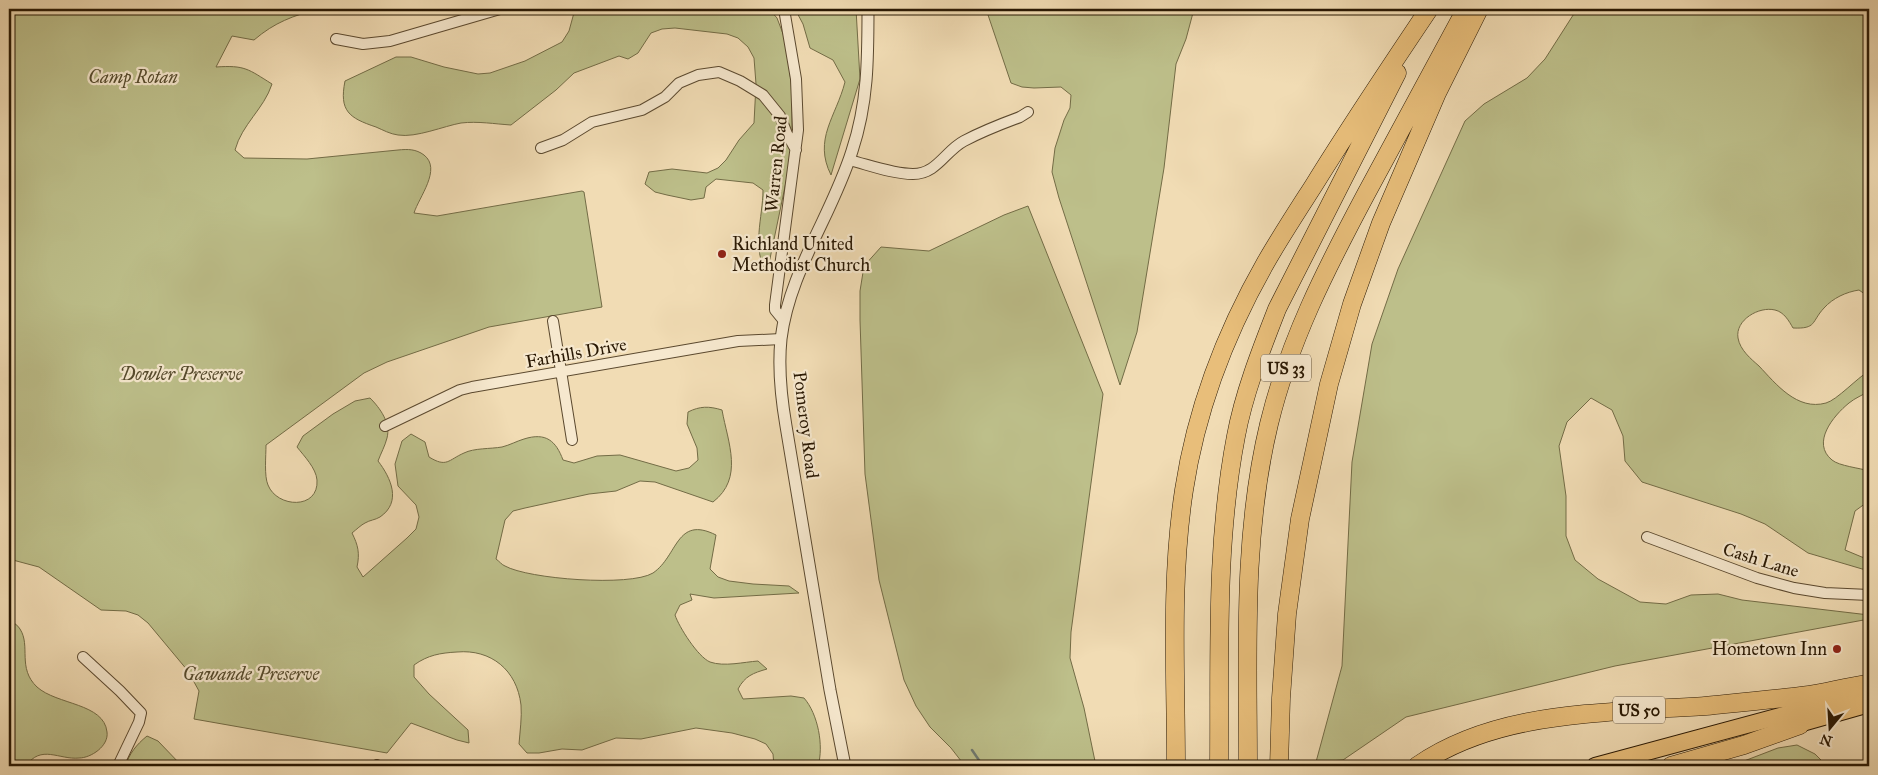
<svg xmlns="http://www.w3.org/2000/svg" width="1878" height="775" font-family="'IM FELL Great Primer',serif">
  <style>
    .green { fill: #bdbf8a; stroke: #736c46 }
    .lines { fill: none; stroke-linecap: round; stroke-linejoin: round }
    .stream { stroke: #707970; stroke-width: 2.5 }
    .minor-casing { stroke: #5b492f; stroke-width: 12 }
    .tertiary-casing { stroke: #5b492f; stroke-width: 13 }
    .trunk-casing { stroke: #291803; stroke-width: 18 }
    .motorway-casing { stroke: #291803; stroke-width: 19 }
    .minor { stroke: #f6e8ce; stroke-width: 10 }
    .tertiary { stroke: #f6e8ce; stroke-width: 11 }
    .trunk { stroke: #e8be7a; stroke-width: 16 }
    .motorway { stroke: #e8be7a; stroke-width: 18 }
    .poi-dot { fill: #8f2418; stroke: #f6e8ce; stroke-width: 2 }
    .labels { text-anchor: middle; stroke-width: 4.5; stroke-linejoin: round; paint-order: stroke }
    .shield { fill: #f6e8ce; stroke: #665640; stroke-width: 1 }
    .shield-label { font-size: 16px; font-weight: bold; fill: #291803 }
    .park-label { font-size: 18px; font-style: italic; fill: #554a2c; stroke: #f6e8ce }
    .street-label { font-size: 18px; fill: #291803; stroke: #f6e8ce }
    .poi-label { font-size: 18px; fill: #291803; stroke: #f6e8ce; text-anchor: start }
  </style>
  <rect width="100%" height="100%" fill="#f1dcb4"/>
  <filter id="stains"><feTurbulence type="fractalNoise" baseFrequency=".004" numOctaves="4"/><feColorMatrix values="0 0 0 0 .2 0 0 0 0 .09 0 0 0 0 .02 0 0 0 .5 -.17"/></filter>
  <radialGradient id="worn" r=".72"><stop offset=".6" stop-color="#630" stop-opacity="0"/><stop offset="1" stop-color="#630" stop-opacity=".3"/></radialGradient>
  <path class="green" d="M9,9h309c-25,7 -43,13 -64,31l-22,-4 -16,31c29,-2 32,2 56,17 -8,25 -30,40 -37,66l9,8 63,1 91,-9c10,-1 18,-1 26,5 18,14 -5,42 -10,58l23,3 145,-25 2,1 18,115 -113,20 -102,35 -23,11 -98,72c0,11 -2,31 2,40 9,23 51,25 49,-5 -1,-12 -13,-24 -20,-33l6,-11 30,-22 22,-13 15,-3c10,10 21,25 17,40 -2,8 -6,15 -9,23 13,17 24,41 2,56 -5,3 -10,3 -15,6 -4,2 -8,6 -13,10 6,12 8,20 5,34l6,10 44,-39 9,-9 3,-12 -3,-12 -18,-19 -3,-22 7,-23 9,-7 14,8 4,15c18,11 19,3 35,-4 10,-5 26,-4 38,-6 8,-2 15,-6 22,-8 22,-7 32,2 39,21l11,3 23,-7 23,-1 56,16 13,-3 9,-8 -1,-12 -10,-24 1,-12c12,-6 21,-6 34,-2 6,33 22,68 -9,92l-58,-20 -15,-1 -24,10 -27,3 -64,14 -12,3 -8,9 -9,39c3,2 6,6 9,7 23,13 125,21 148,7 25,-17 23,-58 63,-38l-6,34 8,8 11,4 24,3 36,2 10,7 -85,5 -24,-4 2,6 -12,5 -5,10c4,12 23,42 35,47 14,5 34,0 48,-1l9,8c-14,4 -22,7 -29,20l5,10 48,-3 13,2c14,16 20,48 14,68h-44l-1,-12 -7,-10 -11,-5 -23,-6 -36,-5 -55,11 -25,-1 -34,12 -20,-1 -23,4h-12l-8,-9c1,-13 3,-27 2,-39 -4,-35 -30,-56 -64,-53 -17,1 -29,3 -43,13v12l15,17 39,36 1,13 -12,-3 -46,-17 -24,30 -193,-34 5,-28 -11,-20 -40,-48 -10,-8 -12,-4 -25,-1 -62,-43 -30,-8z
    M575,9h194l8,9 8,21 7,49v65l-25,120c-16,-24 -4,-56 -4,-83l-10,-7 -37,-4 -10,8 -2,11 -13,2 -24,-5 -12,-3 -10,-8 4,-12 23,-3 35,4 11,-5 8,-8 13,-20 15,-17 2,-39 -2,-26 -6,-11 -10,-9 -11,-4 -52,-6 -13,1 -11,4 -13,20 -10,6 -9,-3 -45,17 -18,17 -45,35c-16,-1 -33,-4 -50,-2 -17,3 -45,15 -63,12 -8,-1 -15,-5 -22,-8 -27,-9 -37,-16 -31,-46l51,-24h15l33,10 34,7 12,-1 35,-12 37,-19 7,-11z
    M795,9h61l4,70 -29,96c-18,-36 5,-58 14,-93l-12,-22 -23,-12 -7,-24z
    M986,9h208l-8,30 -10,25 -12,104 -27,164 -17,53 -61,-187 -7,-26 3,-24 9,-28 6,-12 1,-13 -10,-8 -27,1 -12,-1 -11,-4z
    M1577,9h292v288l-10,-7c-13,2 -26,8 -35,18 -13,14 -7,21 -31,20 -4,-7 -9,-16 -18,-18 -16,-4 -40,10 -37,28 2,12 13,21 21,28 17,18 38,45 67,37 11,-3 31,-25 43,-32v20c-6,4 -14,7 -20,12 -16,13 -38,40 -17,57 7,6 28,8 37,11v27l-3,5 -11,8 -10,39 24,10v11l-61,-18 -43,-29 -24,-10 -99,-32 -17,-21 -2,-25 -11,-26 -21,-12 -24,24 -8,24 7,50v40l9,24 23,19 42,23 26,2 25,-9 27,-1 24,6 127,15v4l-254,47 -209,51 -63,43 -27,2 26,-96 10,-204 20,-118 26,-75 67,-148 19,-17 43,-26 18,-19z
    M1028,206l75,188 -32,238 -1,26 14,50 12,58h-131l-14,-18 -21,-21 -14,-21 -12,-26 -25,-100 -14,-106 -5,-154v-29l4,-25 17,-19 48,4 75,-36z
    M9,619c3,3 9,6 11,10 11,17 -3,39 17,58 20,18 67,16 70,45 2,14 -16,26 -28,26 -20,2 -38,-14 -53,8h-17z
    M147,736l11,5 24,25h-57c5,-13 11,-21 22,-30z
    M1797,745l18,9 12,12h-96l47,-18z"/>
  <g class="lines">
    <path class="stream" d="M972,750l11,16"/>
    <defs>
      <path id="minor" d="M784,9l12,70 2,51 -23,175v5l9,11
        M336,39l27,5 27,-3 110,-32
        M541,148l22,-8 29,-18 50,-12 23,-13 14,-14 19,-8 21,-3 21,9 23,14 17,21 7,18 9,16
        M849,160c20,5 44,14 64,14 24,0 32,-23 51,-33 17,-9 37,-17 56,-24l8,-5
        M553,321l19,119
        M385,426l75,-36 12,-3 266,-46 43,-2
        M1647,537l110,41 37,10 31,5 44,2
        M83,657l37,34 21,22 -2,9 -21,44
        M377,765l2,1"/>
      <path id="tertiary" d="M845,766l-15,-76 -44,-264c-5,-29 -8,-58 -5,-87 8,-67 51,-124 71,-188 16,-48 16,-92 16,-142"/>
      <path id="trunk" d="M1788,727l81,-23
        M1595,766l274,-74"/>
      <path id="motorway" d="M1176,766c0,-92 -6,-185 8,-276 12,-79 42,-158 82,-228 15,-26 32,-52 48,-77 37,-60 76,-118 115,-176
        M1219,766c1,-110 -4,-221 17,-330 8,-43 25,-86 41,-127l120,-236
        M1248,766c0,-114 -6,-230 21,-342 20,-83 57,-155 97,-230 33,-62 67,-123 100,-185
        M1279,766l2,-68 6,-84 13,-95 29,-135 23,-80 29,-81 56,-130 42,-84
        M1417,766c74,-51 166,-52 252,-58 15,-1 31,-1 46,-3 31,-3 63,-6 94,-10 20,-3 40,-9 60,-11
        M1671,766l73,-21 56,-20"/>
    </defs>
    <use href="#minor" class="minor-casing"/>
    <use href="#tertiary" class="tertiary-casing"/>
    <use href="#trunk" class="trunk-casing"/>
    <use href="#motorway" class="motorway-casing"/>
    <use href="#minor" class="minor"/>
    <use href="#tertiary" class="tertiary"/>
    <use href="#trunk" class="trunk"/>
    <use href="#motorway" class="motorway"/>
  </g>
  <g class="poi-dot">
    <circle cx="722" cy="254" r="5"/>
    <circle cx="1837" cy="649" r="5"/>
  </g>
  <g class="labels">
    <g class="shield">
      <rect x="1261" y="354.5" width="50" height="27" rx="4"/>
      <rect x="1613" y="696.5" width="52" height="27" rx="4"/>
    </g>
    <g class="shield-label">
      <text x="1286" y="374">US 33</text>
      <text x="1639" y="716">US 50</text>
    </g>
    <g class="park-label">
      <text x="133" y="83">Camp Rotan</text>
      <text x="181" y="380">Dowler Preserve</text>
      <text x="251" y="680">Gawande Preserve</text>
    </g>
    <g class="street-label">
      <text transform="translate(776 164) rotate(-84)" y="6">Warren Road</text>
      <text transform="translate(576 353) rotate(-10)" y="6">Farhills Drive</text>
      <text transform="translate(806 425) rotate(83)" y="6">Pomeroy Road</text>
      <text transform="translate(1761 560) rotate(17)" y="6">Cash Lane</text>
    </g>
    <g class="poi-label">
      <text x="732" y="250">Richland United<tspan x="732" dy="21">Methodist Church</tspan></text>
      <text x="1827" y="655" text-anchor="end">Hometown Inn</text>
    </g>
  </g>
  <rect width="1878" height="775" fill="none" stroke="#f1dcb4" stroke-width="30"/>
  <rect x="10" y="10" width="1858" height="755" fill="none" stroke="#291803" stroke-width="2.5"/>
  <rect x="15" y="15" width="1848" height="745" fill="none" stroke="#291803"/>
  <g transform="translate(1830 728) rotate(198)" stroke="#f6e8ce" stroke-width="4" paint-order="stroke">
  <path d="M0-4L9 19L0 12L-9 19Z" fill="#291803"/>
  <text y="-8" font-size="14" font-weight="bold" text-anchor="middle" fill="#291803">N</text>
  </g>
  <rect width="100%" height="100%" filter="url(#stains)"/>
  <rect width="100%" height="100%" fill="url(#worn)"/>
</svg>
